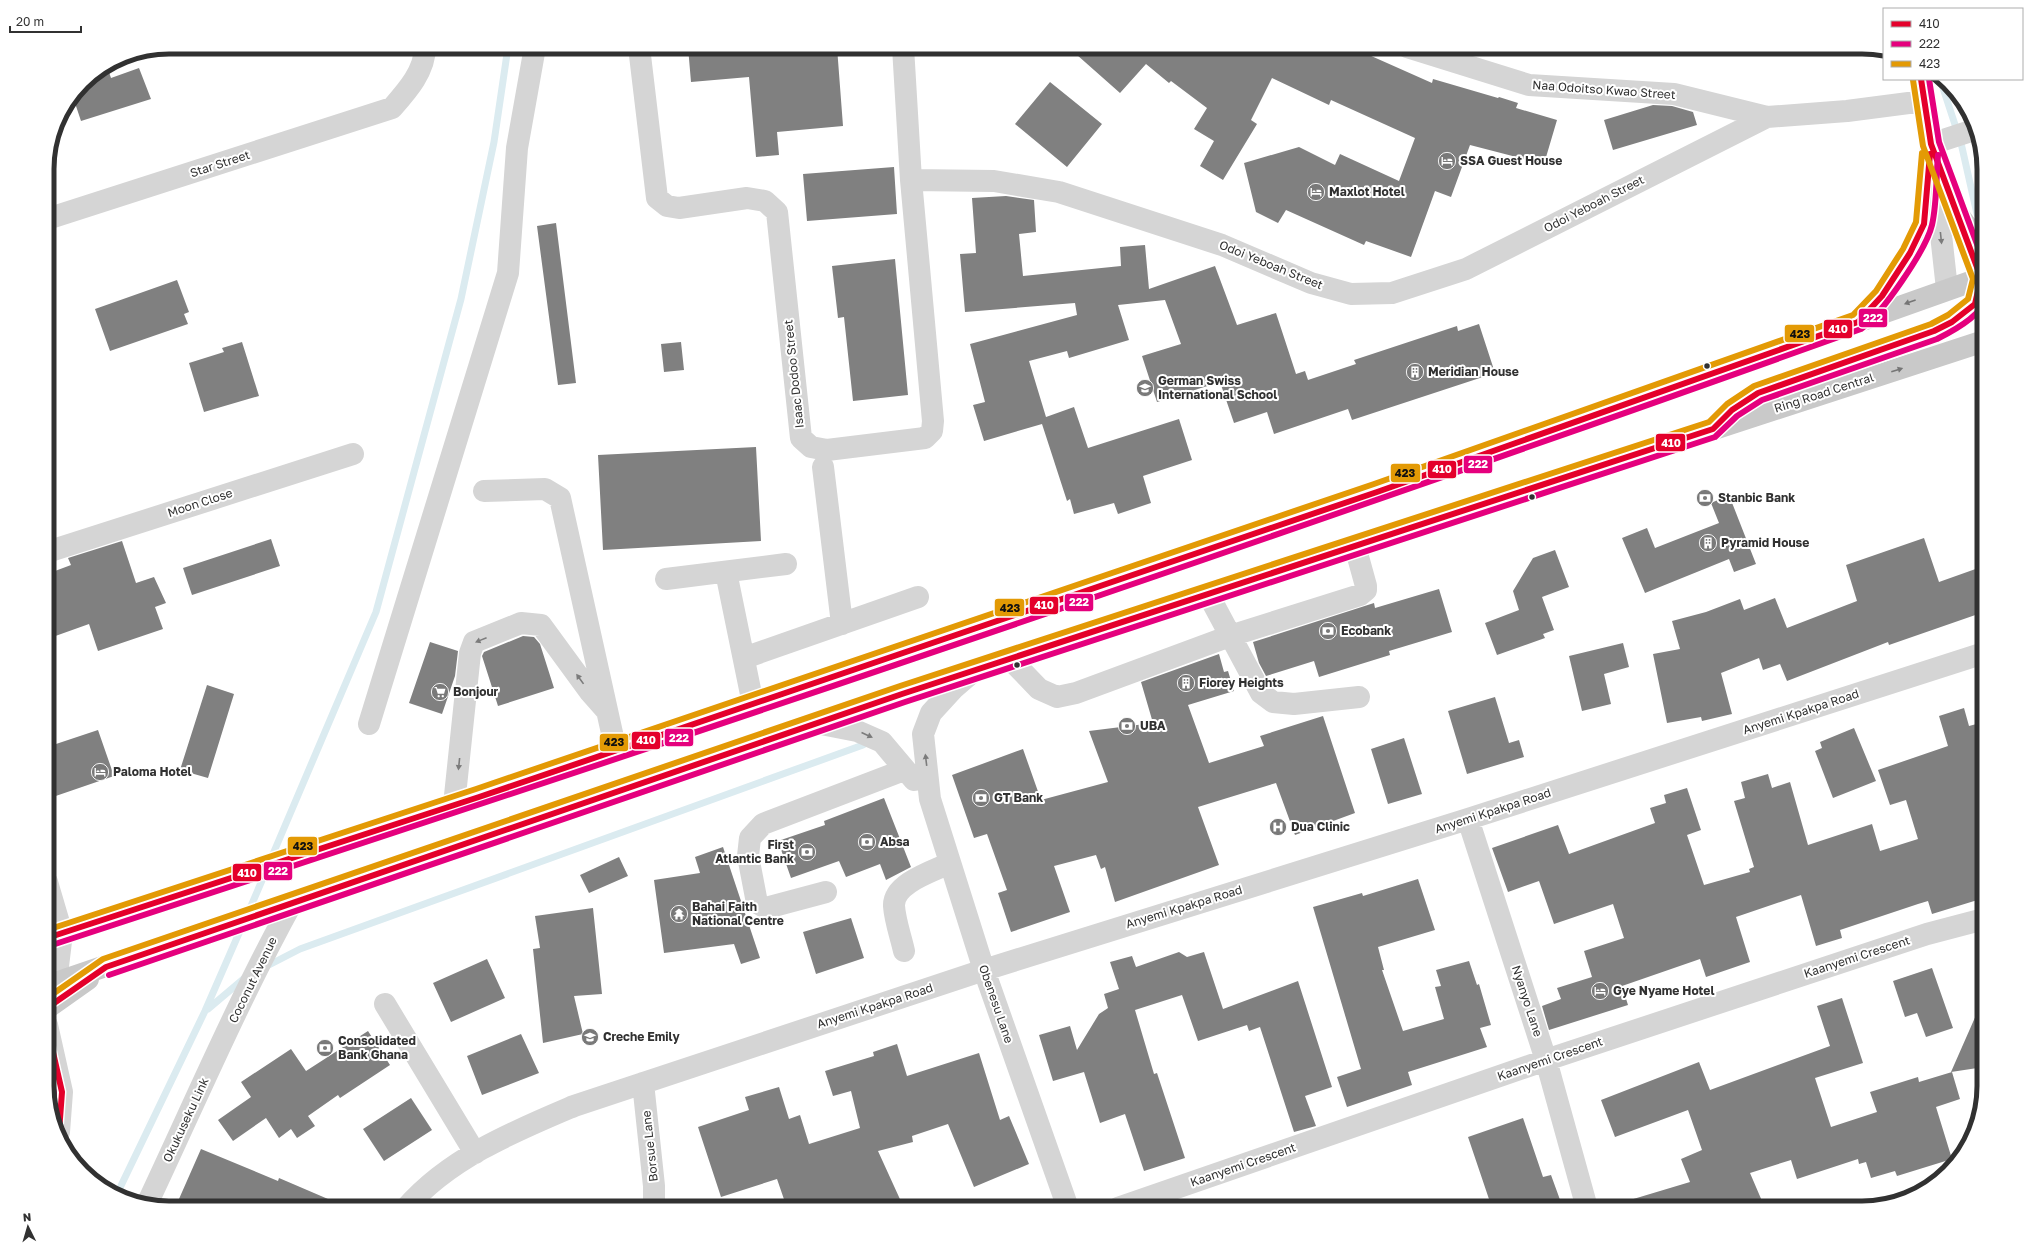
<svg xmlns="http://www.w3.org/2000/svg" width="2031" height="1255" font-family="'Golos Text',sans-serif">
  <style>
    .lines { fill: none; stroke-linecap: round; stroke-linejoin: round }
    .stream { stroke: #dbebf0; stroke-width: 7 }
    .building { fill: #808080 }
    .minor { stroke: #d5d5d5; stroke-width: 22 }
    .major { stroke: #c9c9c9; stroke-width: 22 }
    .bus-1-casing { stroke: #fff; stroke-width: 9 }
    .bus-2-casing { stroke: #fff; stroke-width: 9 }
    .bus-3-casing { stroke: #fff; stroke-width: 9 }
    .bus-1 { stroke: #e4002b; stroke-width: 6 }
    .bus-2 { stroke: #e5007d; stroke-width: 6 }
    .bus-3 { stroke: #e39a05; stroke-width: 6 }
    .oneway { fill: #7b7b7b }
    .oneway2 { fill: #757575 }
    .bus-dot { fill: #313131; stroke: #fff; stroke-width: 1.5 }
    .labels { text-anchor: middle; stroke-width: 4; stroke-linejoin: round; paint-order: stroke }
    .street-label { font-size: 12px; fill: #313131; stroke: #fff }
    .poi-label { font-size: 12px; font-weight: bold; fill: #313131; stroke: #fff; text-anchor: start }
    .rim { fill: none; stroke: #313131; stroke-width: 5 }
    .line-badge { stroke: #fff; stroke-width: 1.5 }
    .badge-label { font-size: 11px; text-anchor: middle; font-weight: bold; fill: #fff }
    .pale-badge-label { font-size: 11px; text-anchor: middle; font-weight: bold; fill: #111 }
  </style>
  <rect width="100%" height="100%" fill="#fff"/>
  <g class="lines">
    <path class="stream" d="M1941,82l20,61 16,71 7,7
      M270,861l106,-249 85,-313 33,-157 14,-95
      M248,913l18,-42
      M265,967l35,-18 563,-204
      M208,1009l39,-33
      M117,1194l88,-183 38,-87"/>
  </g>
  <path class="building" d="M688,47h149l6,79 -66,6 2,23 -23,2 -7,-80 -58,5z
    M1068,47h283l81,36 1,-4 65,19 1,-1 19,6 -2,5 41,12 -13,44 -74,-19 -19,52 -16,-6 -24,66 -45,-16 -2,4 -78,-35 -8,13 -22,-11 -12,-49 55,-16 36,18 5,-11 59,27 16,-43 -84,-38 -2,5 -57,-27 -21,42 6,4 -34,56 -23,-14 14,-25 -20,-12 13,-21 -36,-27 -2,2 -23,-19 -26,29z
    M107,66l4,12 28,-10 12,31 -70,22 -8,-24 10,-15z
    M1050,82l52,42 -35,43 -52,-43z
    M1653,105l19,1 21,6 4,13 -84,25 -9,-30z
    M894,167l3,47 -90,7 -4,-47z
    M1006,196l28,4 2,32 -17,2 4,42 98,-10 -1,-19 25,-2 4,44 66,-23 22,59 39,-12 20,61 9,-3 3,9 48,-16 -2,-4 103,-34 1,5 21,-7 16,49 -143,47 -4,-11 -74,25 -7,-22 -33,11 -14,-41 -63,20 -15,-46 39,-12 -16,-44 -47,5 11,35 -60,18 -2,-7 -38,10 17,56 28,-10 14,41 91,-29 13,41 -49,16 8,27 -33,11 -4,-11 -40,11 -4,-15 -3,2 -25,-77 -58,17 -11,-36 12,-3 -15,-58 107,-29 -2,-12 -110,9 -5,-58 16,-1 -4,-55z
    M556,223l20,160 -18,2 -21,-159z
    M895,259l13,136 -55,6 -9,-84 -6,1 -6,-52z
    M177,280l12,32 -5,2 4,10 -78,27 -15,-42z
    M242,342l17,54 -55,16 -15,-49 35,-11 -2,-4z
    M681,342l3,28 -20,2 -3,-28z
    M756,447l5,94 -158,9 -5,-95z
    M1729,495l27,69 -22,8 -5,-13 -84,34 -23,-55 25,-10 8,20 64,-25 -8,-20z
    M1924,538l15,44 45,-16v46l-95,33 -1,-3 -101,39 -7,-17 -17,6 -4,-12 -38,15 11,41 -30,7 -1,-4 -34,6 -14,-69 27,-5 -8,-28 34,-9 34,-13 4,11 31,-12 12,30 70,-27 -11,-36z
    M271,539l9,27 -88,29 -9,-27z
    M122,541l14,42 18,-6 12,26 -11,4 8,22 -65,22 -9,-27 -42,15v-65l24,-9 -3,-7z
    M1555,550l14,37 -27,10 12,33 -11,4 2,4 -48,17 -12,-32 34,-13 -6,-19 20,-33z
    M1439,589l13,43 -63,19 1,4 -71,22 -5,-16 -48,15 -7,-13 -6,-21 121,-39 1,5z
    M523,636l11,1 6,7 14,44 -56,18 -16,-50 2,-4z
    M430,642l28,9 -3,25 -13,38 -33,-11z
    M1623,643l6,24 -25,7 7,30 -29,7 -13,-55z
    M1219,654l5,18 4,-1 6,20 -46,14 21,58 55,-17 -4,-10 63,-20 32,97 -60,22 -19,-52 -78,24 21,58 -104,37 -10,-35 -4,2 -5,-14 -42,11 16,46 -59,20 -13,-39 9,-3 -20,-56 -13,4 -22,-63 71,-26 18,51 67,-18 -19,-51 64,-8 -12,-41z
    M207,685l27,9 -26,84 -28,-8z
    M1495,697l14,46 10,-3 5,17 -57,17 -19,-63z
    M1964,708l5,18 15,-4v176l-52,16 -4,-13 -10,3 -78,26 2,8 -26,8 -15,-51 -65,22 14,45 -44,15 -6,-18 -78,27 6,19 -79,25 -7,-24 19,-7 -4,-11 35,-11 -8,-26 40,-13 -11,-34 -59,20 -15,-43 -31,11 -16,-44 66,-23 11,29 86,-31 -5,-15 16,-5 -2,-8 23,-7 14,42 -14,5 17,50 46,-13 -1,-3 5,-2 -20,-66 11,-3 -4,-16 27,-8 4,14 18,-6 18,63 64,-21 8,27 38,-12 -12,-39 -16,5 -12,-35 70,-24 -9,-30z
    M1854,728l22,53 -43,17 -18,-47 7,-3 -2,-6z
    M98,730l16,46 -67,23v-52z
    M1404,738l18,56 -34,10 -17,-55z
    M884,798l27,69 -25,13 -6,-16 -34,13 -7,-16 -48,17 -13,-37 47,-16 -1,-4z
    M723,847l37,111 -19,6 -7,-20 -70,9 -10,-73 46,-7 -5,-16z
    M619,857l9,19 -39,17 -9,-18z
    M1418,879l17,51 -57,17 6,23h-2l21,61 41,-12 -9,-32 6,-1 -5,-16 33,-9 8,24 2,-1 12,41 -11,3 7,19 -79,25 4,13 -65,22 -10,-30 24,-8 -48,-162 49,-14 1,3z
    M593,908l9,86 -28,2 9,38 -40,9 -10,-94 7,-1 -5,-32z
    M851,918l13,40 -48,16 -13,-42z
    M1179,952l8,5 17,-5 19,57 75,-28 34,106 -27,9 11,30 -22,6 -34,-105 -11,4 -2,-6 -49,16 -16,-46 -47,15 19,64 3,-1 28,85 -41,13 -19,-57 -25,9 -16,-51 -31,9 -14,-46 31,-9 7,24 22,-36 9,-6 -4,-14 15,-5 -9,-27 22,-6 4,11z
    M487,959l18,39 -54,24 -18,-39z
    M1932,968l21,60 -27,9 -9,-24 -12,4 -12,-36z
    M1984,997v70l-33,5z
    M1842,998l21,65 -48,15 16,49 46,-15 -7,-20 48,-15 1,5 33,-10 8,27 -24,8 16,52 -55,17 -2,-5 -24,7 -5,-16 -7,2 -1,-5 -61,20 -6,-19 -41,13 15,35h-144l-1,-5 70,-21 -9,-23 21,-9 -14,-40 -73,27 -14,-37 98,-38 11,28 120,-44 -13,-40z
    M368,1031l22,34 -50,33 -2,-3 -30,21 7,10 -18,12 -6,-9 -12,9 -13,-20 -33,23 -15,-21 33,-23 -10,-15 50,-33 15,22z
    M521,1034l18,39 -57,22 -15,-39z
    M897,1044l10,32 72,-23 21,67 9,-4 20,48 -55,23 -26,-63 -36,12 1,6 -35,9 26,57h-117l-10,-29 -56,18 -23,-70 51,-17 -4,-13 34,-10 10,32 11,-4 9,29 51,-16 -9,-37 -18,5 -8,-25 49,-15 -1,-4z
    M411,1098l21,32 -48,31 -21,-32z
    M1523,1118l20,59 8,-2 12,33h-71l-24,-71z
    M201,1149l77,32 1,-3 70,30h-174z"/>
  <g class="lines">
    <path class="minor" d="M639,47l18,151 10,8 12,2 68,-10 18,3 12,11 24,226 10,9 16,3 98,-12 7,-7 1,-10 -22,-241 -8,-133
      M1407,47l122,38 145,9 93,23 80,-6 77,-10
      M1921,79l10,65 16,145
      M1931,144l43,-14
      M1942,173l39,105
      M911,180l83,1 65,11 163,53 89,38 40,11 41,-1 74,-24 301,-152
      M47,219l345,-111c15,-17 33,-37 33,-61
      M823,467l19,157
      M484,491l61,-2 15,9 56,253
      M47,552l306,-98
      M726,572l27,132
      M666,579l120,-15
      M1208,594l53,99 12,9 21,2 65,-7
      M744,658l174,-61
      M1010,659l29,30 18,8 19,-4 154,-57 130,-41 6,-5v-4l-11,-40
      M975,670l-22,19 -22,24 -8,21 7,65 54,171 84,238
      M816,723l41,8 25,11 32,38
      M369,724l139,-451 9,-125 18,-101
      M454,805l16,-152 4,-11 47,-19 20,2 49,67 15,17
      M1468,819l78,241 41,148
      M47,882l15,51 -6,50
      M826,892l-60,16 -9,-5 -9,-47 2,-18 13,-14 141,-54
      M904,951c-3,-14 -9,-30 -10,-45 -1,-23 40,-35 56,-43
      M385,1004l90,149
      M47,1025l15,67 -3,40
      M643,1083l11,103v22
      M148,1202c47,-100 91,-203 145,-301
      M406,1208c43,-50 109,-77 168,-102l410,-136 484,-151 516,-166
      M1118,1208l428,-148 381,-126 57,-15"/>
    <path class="major" d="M1957,213l13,18 14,10
      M1861,318l21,-22 16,-24 12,-19 14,-29 7,-80
      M1718,425l14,-15 26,-17 176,-62 18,-9 23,-18 6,-26
      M47,938l432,-141 898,-305 607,-215
      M47,986l855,-292 1082,-353
      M47,1008l41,-29"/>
    <defs>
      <path id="bus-1" d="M47,938l432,-141 898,-305 481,-170 24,-26 28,-43 14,-29 6,-70
        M47,1008l59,-41 796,-273 811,-265 19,-19 26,-17 176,-62 18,-9 23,-18 6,-26 -50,-134 -10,-65
        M47,1026l15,66 -3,40"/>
      <path id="bus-2" d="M1929,79l10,63 45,121
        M49,946c607,-198 1212,-402 1812,-617 21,-15 65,-79 71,-104 5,-22 4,-47 6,-70
        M109,975l796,-273 810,-265 22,-21 25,-16 175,-61c14,-7 43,-22 47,-38
        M47,1063l7,30 -1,18"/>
      <path id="bus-3" d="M47,930l429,-141 898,-305 479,-169 23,-24 27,-42 13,-27 6,-69
        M47,998l56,-39 797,-273 809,-264 18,-18 27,-18 177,-62 17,-9 20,-16 5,-20 -50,-133 -10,-66"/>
    </defs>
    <use href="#bus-1" class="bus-1-casing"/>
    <use href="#bus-2" class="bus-2-casing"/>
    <use href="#bus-3" class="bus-3-casing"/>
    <use href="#bus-1" class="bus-1"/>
    <use href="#bus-2" class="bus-2"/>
    <use href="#bus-3" class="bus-3"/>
  </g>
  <defs><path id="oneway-solid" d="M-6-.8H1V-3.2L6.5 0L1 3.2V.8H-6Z"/></defs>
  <g class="oneway">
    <use href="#oneway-solid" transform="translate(1941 238) rotate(84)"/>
    <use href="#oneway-solid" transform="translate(481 640) rotate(158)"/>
    <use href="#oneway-solid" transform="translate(580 679) rotate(-126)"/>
    <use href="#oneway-solid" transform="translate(867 735) rotate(24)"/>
    <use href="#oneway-solid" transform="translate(926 760) rotate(-97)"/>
    <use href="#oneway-solid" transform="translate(459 764) rotate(96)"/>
  </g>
  <g class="oneway2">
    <use href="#oneway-solid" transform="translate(1910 302) rotate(160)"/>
    <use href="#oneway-solid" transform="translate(1897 370) rotate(-18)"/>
  </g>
  <defs>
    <symbol id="hotel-disc" viewBox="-11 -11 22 22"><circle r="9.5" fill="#797979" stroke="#fff"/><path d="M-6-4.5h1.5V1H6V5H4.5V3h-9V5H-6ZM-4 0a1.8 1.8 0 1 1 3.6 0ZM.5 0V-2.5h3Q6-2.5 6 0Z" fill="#fff"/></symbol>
    <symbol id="building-disc" viewBox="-11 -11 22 22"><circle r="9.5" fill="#797979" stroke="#fff"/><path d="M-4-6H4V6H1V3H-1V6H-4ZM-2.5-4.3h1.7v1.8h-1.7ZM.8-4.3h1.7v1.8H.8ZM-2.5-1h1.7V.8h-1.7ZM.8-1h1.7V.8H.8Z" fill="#fff"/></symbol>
    <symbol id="school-disc" viewBox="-11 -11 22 22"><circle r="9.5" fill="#797979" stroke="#fff"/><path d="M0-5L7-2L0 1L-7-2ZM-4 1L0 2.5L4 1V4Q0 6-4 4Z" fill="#fff"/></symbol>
    <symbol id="bank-disc" viewBox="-11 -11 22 22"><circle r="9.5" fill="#797979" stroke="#fff"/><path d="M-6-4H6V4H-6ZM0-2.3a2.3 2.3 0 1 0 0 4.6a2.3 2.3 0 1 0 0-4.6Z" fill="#fff"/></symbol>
    <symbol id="supermarket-disc" viewBox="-11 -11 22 22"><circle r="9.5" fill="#797979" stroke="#fff"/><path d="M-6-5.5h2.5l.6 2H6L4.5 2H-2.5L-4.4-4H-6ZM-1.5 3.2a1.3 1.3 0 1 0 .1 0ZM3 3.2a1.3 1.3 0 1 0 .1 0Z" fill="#fff"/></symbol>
    <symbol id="hospital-disc" viewBox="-11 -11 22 22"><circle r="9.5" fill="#797979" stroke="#fff"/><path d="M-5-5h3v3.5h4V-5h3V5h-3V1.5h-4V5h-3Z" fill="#fff"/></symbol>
    <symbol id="temple-disc" viewBox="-11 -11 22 22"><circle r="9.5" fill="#797979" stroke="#fff"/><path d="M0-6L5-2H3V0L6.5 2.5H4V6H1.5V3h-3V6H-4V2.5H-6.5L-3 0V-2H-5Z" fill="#fff"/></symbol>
  </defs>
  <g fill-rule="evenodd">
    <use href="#hotel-disc" x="1437" y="151" width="20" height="20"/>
    <use href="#hotel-disc" x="1306" y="182" width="20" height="20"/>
    <use href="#building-disc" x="1405" y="362" width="20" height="20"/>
    <use href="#school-disc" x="1135" y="378" width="20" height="20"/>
    <use href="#bank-disc" x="1695" y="488" width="20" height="20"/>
    <use href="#building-disc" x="1698" y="533" width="20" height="20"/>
    <use href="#bank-disc" x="1318" y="621" width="20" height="20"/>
    <use href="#building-disc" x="1176" y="673" width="20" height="20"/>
    <use href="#supermarket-disc" x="430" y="682" width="20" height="20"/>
    <use href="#bank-disc" x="1117" y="716" width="20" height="20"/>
    <use href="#hotel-disc" x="90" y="762" width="20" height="20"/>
    <use href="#bank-disc" x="971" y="788" width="20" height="20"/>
    <use href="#hospital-disc" x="1268" y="817" width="20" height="20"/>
    <use href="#bank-disc" x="857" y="832" width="20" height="20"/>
    <use href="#bank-disc" x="797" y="842" width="20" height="20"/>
    <use href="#temple-disc" x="669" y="904" width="20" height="20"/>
    <use href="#hotel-disc" x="1590" y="981" width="20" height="20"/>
    <use href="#school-disc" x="580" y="1027" width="20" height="20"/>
    <use href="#bank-disc" x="315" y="1038" width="20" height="20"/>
  </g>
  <g class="bus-dot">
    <circle cx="1707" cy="366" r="3.5"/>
    <circle cx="1532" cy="497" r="3.5"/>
    <circle cx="1017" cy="665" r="3.5"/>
  </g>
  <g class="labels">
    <g class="street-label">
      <text transform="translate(1604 90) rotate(4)" y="4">Naa Odoitso Kwao Street</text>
      <text transform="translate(220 164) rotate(-18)" y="4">Star Street</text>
      <text transform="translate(1594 204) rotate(-27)" y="4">Odoi Yeboah Street</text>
      <text transform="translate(1271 265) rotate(22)" y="4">Odoi Yeboah Street</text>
      <text transform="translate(794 374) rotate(-96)" y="4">Isaac Dodoo Street</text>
      <text transform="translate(1824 393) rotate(-18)" y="4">Ring Road Central</text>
      <text transform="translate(200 503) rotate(-18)" y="4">Moon Close</text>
      <text transform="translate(1801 712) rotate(-18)" y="4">Anyemi Kpakpa Road</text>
      <text transform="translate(1493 811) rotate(-18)" y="4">Anyemi Kpakpa Road</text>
      <text transform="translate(1184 907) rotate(-17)" y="4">Anyemi Kpakpa Road</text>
      <text transform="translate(1857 957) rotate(-18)" y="4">Kaanyemi Crescent</text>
      <text transform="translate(253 980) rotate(-64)" y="4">Coconut Avenue</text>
      <text transform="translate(1527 1001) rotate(72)" y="4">Nyanyo Lane</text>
      <text transform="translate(996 1004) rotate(71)" y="4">Obenesu Lane</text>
      <text transform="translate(875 1006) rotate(-18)" y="4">Anyemi Kpakpa Road</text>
      <text transform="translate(1550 1059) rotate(-19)" y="4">Kaanyemi Crescent</text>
      <text transform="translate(186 1120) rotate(-65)" y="4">Okukuseku Link</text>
      <text transform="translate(650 1146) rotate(-96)" y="4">Borsue Lane</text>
      <text transform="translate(1243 1165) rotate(-19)" y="4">Kaanyemi Crescent</text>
    </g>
    <g class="poi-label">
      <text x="1460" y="165">SSA Guest House</text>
      <text x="1329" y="196">Maxlot Hotel</text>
      <text x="1428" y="376">Meridian House</text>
      <text x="1158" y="385">German Swiss<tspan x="1158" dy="14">International School</tspan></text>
      <text x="1718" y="502">Stanbic Bank</text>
      <text x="1721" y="547">Pyramid House</text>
      <text x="1341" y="635">Ecobank</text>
      <text x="1199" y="687">Fiorey Heights</text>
      <text x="453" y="696">Bonjour</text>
      <text x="1140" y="730">UBA</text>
      <text x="113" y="776">Paloma Hotel</text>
      <text x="994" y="802">GT Bank</text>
      <text x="1291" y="831">Dua Clinic</text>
      <text x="880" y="846">Absa</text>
      <text x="794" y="849" text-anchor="end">First<tspan x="794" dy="14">Atlantic Bank</tspan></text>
      <text x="692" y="911">Bahai Faith<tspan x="692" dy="14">National Centre</tspan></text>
      <text x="1613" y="995">Gye Nyame Hotel</text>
      <text x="603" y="1041">Creche Emily</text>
      <text x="338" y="1045">Consolidated<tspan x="338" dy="14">Bank Ghana</tspan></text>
    </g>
  </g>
  <path d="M0 0H2031V1255H0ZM169 54H1862A115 115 0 0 1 1977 169V1086A115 115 0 0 1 1862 1201H169A115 115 0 0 1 54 1086V169A115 115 0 0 1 169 54Z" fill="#fff" fill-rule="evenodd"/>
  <path class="rim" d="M169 54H1862A115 115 0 0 1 1977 169V1086A115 115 0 0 1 1862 1201H169A115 115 0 0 1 54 1086V169A115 115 0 0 1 169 54Z"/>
  <g class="line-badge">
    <rect x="1858" y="308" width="30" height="20" rx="4" fill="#e5007d"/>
    <rect x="1823" y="319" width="30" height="20" rx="4" fill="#e4002b"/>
    <rect x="1784" y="324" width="31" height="19" rx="4" fill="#e39a05"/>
    <rect x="1655" y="433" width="31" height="19" rx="4" fill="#e4002b"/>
    <rect x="1463" y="455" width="30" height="19" rx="4" fill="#e5007d"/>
    <rect x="1427" y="460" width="30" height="19" rx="4" fill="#e4002b"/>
    <rect x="1390" y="463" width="31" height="20" rx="4" fill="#e39a05"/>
    <rect x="1064" y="593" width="30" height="19" rx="4" fill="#e5007d"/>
    <rect x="1029" y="596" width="30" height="19" rx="4" fill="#e4002b"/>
    <rect x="994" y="598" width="31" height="19" rx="4" fill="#e39a05"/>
    <rect x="664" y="728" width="30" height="19" rx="4" fill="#e5007d"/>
    <rect x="631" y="731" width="30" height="19" rx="4" fill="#e4002b"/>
    <rect x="599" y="733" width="30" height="19" rx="4" fill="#e39a05"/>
    <rect x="287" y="836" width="31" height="20" rx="4" fill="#e39a05"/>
    <rect x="263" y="861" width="30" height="20" rx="4" fill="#e5007d"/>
    <rect x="232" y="863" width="30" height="19" rx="4" fill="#e4002b"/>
  </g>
  <g class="badge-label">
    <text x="1873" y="322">222</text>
    <text x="1838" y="333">410</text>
    <text x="1671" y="447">410</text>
    <text x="1478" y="468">222</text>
    <text x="1442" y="473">410</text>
    <text x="1079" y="606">222</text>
    <text x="1044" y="609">410</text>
    <text x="679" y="742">222</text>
    <text x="646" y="744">410</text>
    <text x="278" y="875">222</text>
    <text x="247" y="877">410</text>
  </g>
  <g class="pale-badge-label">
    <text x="1800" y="338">423</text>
    <text x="1405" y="477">423</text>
    <text x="1010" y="612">423</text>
    <text x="614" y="746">423</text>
    <text x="303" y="850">423</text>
  </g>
  <rect x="1883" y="8" width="140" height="72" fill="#ffffff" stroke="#adadad"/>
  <rect x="1891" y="21" width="20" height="6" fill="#e4002b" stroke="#adadad"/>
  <text x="1919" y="28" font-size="12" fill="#313131">410</text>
  <rect x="1891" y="41" width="20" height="6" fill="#e5007d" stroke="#adadad"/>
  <text x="1919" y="48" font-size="12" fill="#313131">222</text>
  <rect x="1891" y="61" width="20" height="6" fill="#e39a05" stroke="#adadad"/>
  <text x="1919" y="68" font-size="12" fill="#313131">423</text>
  <g transform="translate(28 1227) rotate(355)" stroke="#ffffff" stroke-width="3" paint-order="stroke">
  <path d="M0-3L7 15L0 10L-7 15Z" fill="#313131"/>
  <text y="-6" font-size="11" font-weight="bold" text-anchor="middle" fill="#313131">N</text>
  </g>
  <path d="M10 26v6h71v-6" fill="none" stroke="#313131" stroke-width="2"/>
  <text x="16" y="26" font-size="12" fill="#313131" stroke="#ffffff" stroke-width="3" paint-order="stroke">20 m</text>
</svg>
